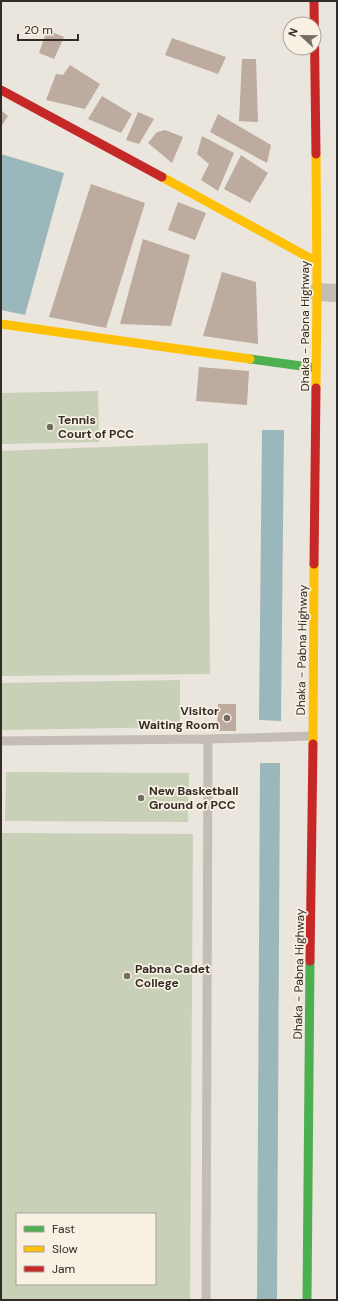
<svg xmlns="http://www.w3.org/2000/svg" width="338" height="1301" font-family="'DM Sans',sans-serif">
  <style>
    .green { fill: #c8d0b7; fill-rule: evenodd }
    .water { fill: #9ab8bb }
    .building { fill: #bdab9f }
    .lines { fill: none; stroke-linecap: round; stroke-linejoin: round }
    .lane { stroke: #c3bdb6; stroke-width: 9 }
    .street { stroke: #c3bdb6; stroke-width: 18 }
    .fast { stroke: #4caf50; stroke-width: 9 }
    .slow { stroke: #ffc107; stroke-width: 9 }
    .jam { stroke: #c62828; stroke-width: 9 }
    .poi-dot { fill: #736c65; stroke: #f8f0e3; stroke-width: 1.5 }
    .labels { text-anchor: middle; stroke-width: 3.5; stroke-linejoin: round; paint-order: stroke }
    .street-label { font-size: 12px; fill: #332b25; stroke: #f8f0e3 }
    .poi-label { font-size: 12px; font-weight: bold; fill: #332b25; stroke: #f8f0e3; text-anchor: start }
  </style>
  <rect width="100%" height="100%" fill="#eae6dd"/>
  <path class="green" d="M98,391l1,51 -97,2 -1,-51z
    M208,443l2,231 -209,2v-225z
    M180,680v47l-179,3v-47z
    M6,772l183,1 -1,49 -183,-1z
    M1,833l192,1 -3,466h-189zM17,1214h138v70h-138z"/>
  <path class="water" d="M1,154l63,19 -39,142 -24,-5z
    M262,430h22l-3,291 -22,-1z
    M260,763h20l-3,537h-20z"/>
  <path class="building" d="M47,30l17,7 -10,22 -15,-6z
    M172,38l54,19 -8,17 -53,-19z
    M242,59h14l2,63 -19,-1z
    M70,65l30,19 -15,25 -39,-9 10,-26 7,1z
    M102,96l30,18 -11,19 -33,-14z
    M1,110l7,6 -7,11z
    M138,112l16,7 -15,25 -13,-4z
    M218,114l53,31 -4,18 -57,-31z
    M165,130l18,7 -11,26 -24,-20 9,-11z
    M202,136l32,17 -16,38 -17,-11 8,-16 -12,-10z
    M241,155l27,18 -18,30 -26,-14z
    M91,184l54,19 -39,125 -57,-11z
    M178,202l28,11 -11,27 -27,-10z
    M143,239l47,16 -19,71 -51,-2z
    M222,272l34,10 2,62 -55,-8z
    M199,367l50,4 -2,34 -51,-4z
    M218,704h18v27h-19z"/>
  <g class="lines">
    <path class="lane" d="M1,741l207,-2 105,-3
      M206,1300l2,-561"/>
    <path class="street" d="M317,292l20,1"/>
    <path class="fast" d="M250,359l66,9
      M307,1300l3,-339"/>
    <path class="slow" d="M316,154l1,138 -1,96
      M162,177l155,85
      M1,324l249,35
      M313,744l1,-180"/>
    <path class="jam" d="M314,1l2,153
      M1,90l161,87
      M314,564l2,-176
      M310,961l3,-217"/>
  </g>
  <g class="poi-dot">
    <circle cx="50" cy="427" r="4"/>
    <circle cx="227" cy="718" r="4"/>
    <circle cx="141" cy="798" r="4"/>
    <circle cx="127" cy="976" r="4"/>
  </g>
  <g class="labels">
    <g class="street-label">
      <text transform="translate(305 326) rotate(-90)" y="4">Dhaka - Pabna Highway</text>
      <text transform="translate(302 650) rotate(-89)" y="4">Dhaka - Pabna Highway</text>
      <text transform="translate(299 974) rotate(-89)" y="4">Dhaka - Pabna Highway</text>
    </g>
    <g class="poi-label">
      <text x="58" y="424">Tennis<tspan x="58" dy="14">Court of PCC</tspan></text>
      <text x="219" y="715" text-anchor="end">Visitor<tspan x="219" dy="14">Waiting Room</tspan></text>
      <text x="149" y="795">New Basketball<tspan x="149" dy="14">Ground of PCC</tspan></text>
      <text x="135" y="973">Pabna Cadet<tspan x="135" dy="14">College</tspan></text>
    </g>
  </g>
  <rect width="338" height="1301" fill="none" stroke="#332b25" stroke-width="4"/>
  <rect x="16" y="1213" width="140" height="72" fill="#f8f0e3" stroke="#a9a197"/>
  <rect x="24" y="1226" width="20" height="6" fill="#4caf50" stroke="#a9a197"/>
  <text x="52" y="1233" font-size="12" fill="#332b25">Fast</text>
  <rect x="24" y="1246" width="20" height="6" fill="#ffc107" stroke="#a9a197"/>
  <text x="52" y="1253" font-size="12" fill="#332b25">Slow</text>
  <rect x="24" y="1266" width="20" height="6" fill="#c62828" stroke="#a9a197"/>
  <text x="52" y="1273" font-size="12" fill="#332b25">Jam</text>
  <g transform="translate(302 36) rotate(292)"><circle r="19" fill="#f8f0e3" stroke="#a9a197"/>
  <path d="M0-3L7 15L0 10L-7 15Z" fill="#736c65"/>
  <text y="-6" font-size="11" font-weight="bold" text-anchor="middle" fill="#332b25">N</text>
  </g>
  <path d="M18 34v6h60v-6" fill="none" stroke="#332b25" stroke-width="2"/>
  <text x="24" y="34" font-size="12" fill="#332b25" stroke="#f8f0e3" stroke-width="3" paint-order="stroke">20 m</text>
</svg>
